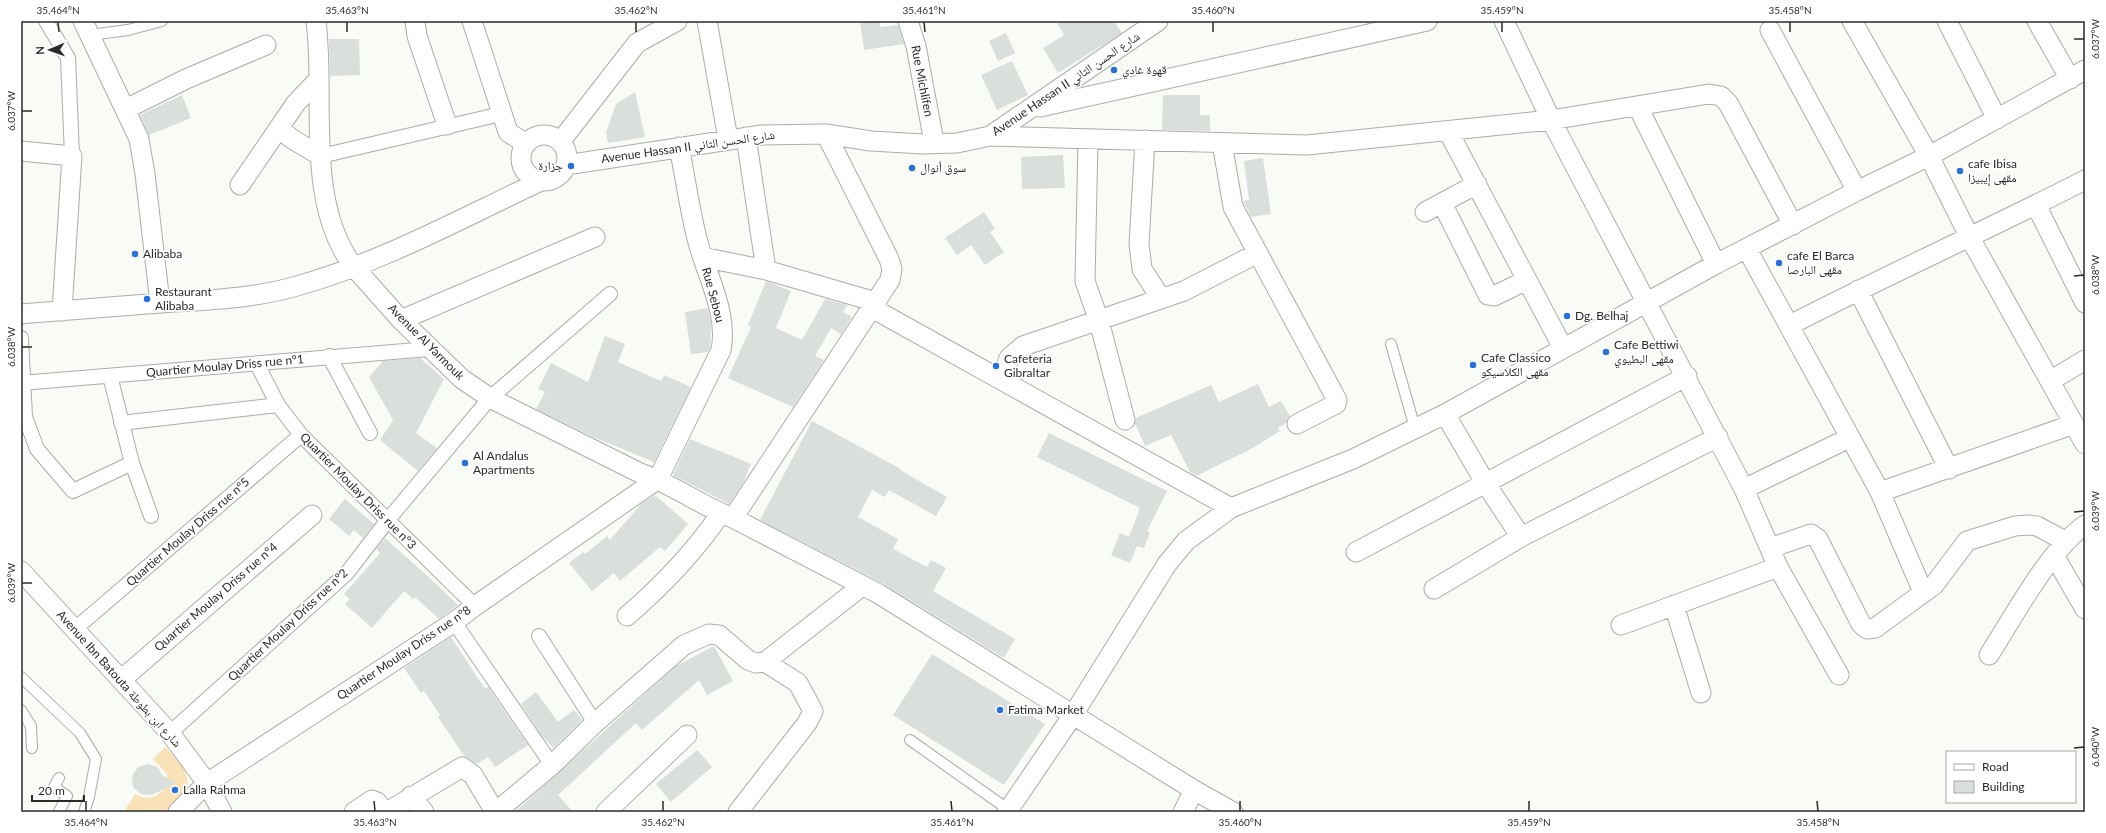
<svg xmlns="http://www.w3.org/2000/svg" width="2106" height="833" font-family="Lato,'Noto Naskh Arabic',sans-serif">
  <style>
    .green { fill: #fae2b8 }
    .building { fill: #dadfdc }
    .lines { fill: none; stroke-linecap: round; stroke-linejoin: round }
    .service-casing { stroke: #aaada8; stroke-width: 12 }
    .pedestrian-casing { stroke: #aaada8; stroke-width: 16 }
    .minor-casing { stroke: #aaada8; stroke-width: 21 }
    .service { stroke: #fff; stroke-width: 10 }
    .pedestrian { stroke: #fff; stroke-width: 14 }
    .minor { stroke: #fff; stroke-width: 19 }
    .ticks { fill: none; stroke: #2a2b29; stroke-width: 1.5 }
    .poi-dot { fill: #2871dd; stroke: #fff; stroke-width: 1.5 }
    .labels { text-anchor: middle; stroke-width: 3.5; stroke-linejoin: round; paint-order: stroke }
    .poi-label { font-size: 12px; fill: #2a2b29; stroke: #fff; text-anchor: start }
    .street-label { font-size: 12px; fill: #2a2b29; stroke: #fff }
    .neatline { fill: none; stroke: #2a2b29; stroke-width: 1.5 }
    .ticks-label { font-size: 10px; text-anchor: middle; fill: #2a2b29 }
  </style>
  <rect width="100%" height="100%" fill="#f8fbf6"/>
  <path class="green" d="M165,747c25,25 35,41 0,65h-41l11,-18c12,7 21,4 30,-6l2,-14 -14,-15z"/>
  <path class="building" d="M860,21h19l1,6 18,-2 6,19 -40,6z
    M1056,21h58l8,12 -64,40 -15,-25 21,-13z
    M1006,33l9,20 -17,8 -9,-20z
    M329,39h30l1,36 -30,1z
    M1012,61l16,34 -31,15 -16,-35z
    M635,92l10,45 -37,6 -2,-11 10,-28z
    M182,95l9,23 -42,17 -9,-20z
    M1163,95h37v20h10v16l-48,-1z
    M1063,155l2,33 -43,1 -1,-32z
    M1263,158l8,56 -20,3 -8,-16 6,-1 -5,-39z
    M984,212l11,17 -5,3 14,20 -19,13 -14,-20 -14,10 -12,-17z
    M766,281l25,10 -15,37 26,12 23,-41 22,6 -4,7 9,5 -11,17 -10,-6 -16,28 9,4 -31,47 -65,-29 23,-51 -3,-2z
    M708,308l3,17 -1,22 -2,5 -17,2 -6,-42z
    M605,336l20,8 -7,18 43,19 3,-6 27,12 -37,75 -63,-26 -55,-27 9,-17 -7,-3 13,-26 37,19z
    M420,358l24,21 -28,54 21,15 -19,23 -38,-31 13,-20 -24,-43 14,-16z
    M1258,384l11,23 12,-6 9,15 -4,7 -8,5 2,3 -29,18 -55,27 -6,-4 -19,-37 -26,11 -10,-22 1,-6 75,-33 8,17z
    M812,421l89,48 -1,1 47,27 -11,19 -47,-26 -4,7 -13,-7 -14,27 40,22 -5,10 34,18 4,-7 15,8 -13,23 82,48 -11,19 -120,-74 -124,-64z
    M1049,433l118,58 -20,40 3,2 -6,15 -7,-2 -7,17 -19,-8 9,-22 9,4 11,-29 -103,-51z
    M690,439l61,25 -8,19 -14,21 -56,-29z
    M655,495l33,29 -23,27 -5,-4 -40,34 -6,-8 -22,18 -23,-28 14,-11 2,2 22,-18 3,4 31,-36z
    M345,499l29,25 -11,14 -9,-8 -5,6 -20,-17z
    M385,538l46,41 27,26 -19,14 -24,-22 -2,2 -9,-8 -32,37 -27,-24 5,-5 -6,-5 36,-41 -4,-4z
    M451,637l34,52 3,-2 40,58 -33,22 -7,-10 -11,7 -12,-7 -27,-40 2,-2 -16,-24 -3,2 -17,-25z
    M714,646l19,35 -26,14 -8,-15 -57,50 -6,-7 -78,72 15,17h-58l161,-146z
    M932,654l113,70 -41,61 -111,-70z
    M536,692l22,30 16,-12 8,10 -29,28 -11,-12 -21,-32z
    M697,750l15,17 -41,35 -15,-18z
    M148,764l9,3 6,9 13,7 -24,12 -11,-1 -4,-3 -4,-4 -1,-11 6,-9z"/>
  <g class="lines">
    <defs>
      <path id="service" d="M90,35l38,-5 34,-9
        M1391,344l24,84
        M21,677l59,56 16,26 -7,38 -5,15
        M21,710l10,16 1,22
        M910,740l99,70
        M59,778l-5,9 13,9 -8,16"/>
      <path id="pedestrian" d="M46,21l22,37 4,98
        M321,156l180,-42
        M21,338l4,79 -4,2
        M329,356l41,77
        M257,364l21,41 23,30 174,171
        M110,376l22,87 19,53
        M21,383l408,-34
        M25,417l12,32 36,42 59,-28
        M121,423l157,-18
        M454,622l98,143
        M75,629l226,-194
        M539,636l56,87
        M170,733l177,-160 40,-52 103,-123 120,-104"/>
      <path id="minor" d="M83,21l56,118 6,35 15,129
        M316,21c10,77 -12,179 37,245l48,54 61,59 28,19 150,75c33,11 61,33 93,45
        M415,21l2,15 30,89
        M472,21l36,111 18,12
        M707,21l21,118
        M908,21l8,25 18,96
        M1504,21l47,99 193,369 34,78 61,108
        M1852,21l77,135 41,82 115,206
        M1947,21l50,98
        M2037,21l33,58
        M1770,30l87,161
        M1040,107l387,-86
        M1638,107l78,157
        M126,109l60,-30 80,-34
        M279,128l13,11 29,17
        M1448,131l115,217
        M826,134l63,125 3,10 -2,11 -157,238 146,76 315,196 39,22
        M521 158a23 23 0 1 1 46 0a23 23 0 1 1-46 0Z
        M990,136l317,9 244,-25 158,-26 12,2 7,7 65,122
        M746,137l20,133
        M1088,139l-3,142 14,40 26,99
        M1145,140l-6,104 3,25 18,28
        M560,142l77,-99 40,-22
        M1222,143l11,64 104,193 -1,4 -39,20
        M21,151l51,5 -10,155
        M566,165l196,-30 64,-1 45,7 52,3 34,-1 33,-7 168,-115
        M240,185l56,-82 23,-24
        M1442,203l46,92 6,1 33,-16
        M2036,205l49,98
        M1425,212l52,-28
        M1747,249l133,243 43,100
        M702,255l5,3 59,12 110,32
        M1858,290l91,179
        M872,308l359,200
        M21,314c46,-4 92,-7 139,-11 46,-3 92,-4 137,-17 85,-24 165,-68 244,-105
        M401,320l194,-83
        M1790,325c97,-50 197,-95 295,-145
        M1002,380l7,-22 14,-12 161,-55 74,-38
        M2050,381l35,-21
        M1445,414l41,70 35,53
        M1744,489l105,-51
        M1880,492l194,-68
        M1770,548l41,-14 7,5 43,85 6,5 8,-1 59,-43 33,-44 48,-15 13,-1 9,1 28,15
        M1356,552l331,-176
        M2055,557l30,52
        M21,571l149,162 37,50 15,29
        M1434,589l87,-52 197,-100
        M1674,605l27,88
        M627,616c36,-31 67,-63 94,-103
        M1621,625l157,-58
        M1989,655c25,-39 60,-105 96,-130
        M122,679l190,-164
        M411,796l13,16
        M178,812l29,-29 247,-161 21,-16 183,-127 63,-129c7,-35 -12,-70 -22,-104 -9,-32 -13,-66 -20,-99
        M354,812l18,-12 5,2 7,10
        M387,812l75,-45 11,8 22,37
        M496,812l56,-47 43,-42 89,-78 25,-11 10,1 29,25 8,3 9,-1 97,-76
        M606,812l81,-77
        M738,812l69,-89 6,-12 -15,-28 -33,-21
        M1007,812l66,-97 94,-151 19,-23 45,-33 122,-49 92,-45 271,-150 141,-73 72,-35 156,-86
        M1183,812l11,-22"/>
    </defs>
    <use href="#service" class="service-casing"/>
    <use href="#pedestrian" class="pedestrian-casing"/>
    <use href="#minor" class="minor-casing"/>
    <use href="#service" class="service"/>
    <use href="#pedestrian" class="pedestrian"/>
    <use href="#minor" class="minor"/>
  </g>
  <path class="ticks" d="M58,22l1,10M347,22v10M636,22v10M924,22l1,10M1213,22v10M1502,22v10M1790,22v10M2074,39h10M22,111h10M2074,276l10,-1M22,347h10M2074,512l10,-1M22,583h10M2074,748l10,-1M86,801v10M374,801l1,10M663,801v10M951,801l1,10M1240,801v10M1529,801v10M1817,801l1,10"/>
  <g class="poi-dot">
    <circle cx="1114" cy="70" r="4"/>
    <circle cx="571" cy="166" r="4"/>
    <circle cx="912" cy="168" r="4"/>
    <circle cx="1960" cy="171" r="4"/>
    <circle cx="135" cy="254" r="4"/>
    <circle cx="1779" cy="263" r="4"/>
    <circle cx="147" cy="299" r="4"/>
    <circle cx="1567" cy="316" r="4"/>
    <circle cx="1606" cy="352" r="4"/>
    <circle cx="1473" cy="365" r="4"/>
    <circle cx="996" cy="366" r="4"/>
    <circle cx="465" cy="463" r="4"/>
    <circle cx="1000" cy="710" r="4"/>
    <circle cx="175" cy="790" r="4"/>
  </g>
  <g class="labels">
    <g class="poi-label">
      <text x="1122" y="74">قهوة غادي</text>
      <text x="1968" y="168">cafe Ibisa<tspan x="1968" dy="14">مقهى إيبيزا</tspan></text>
      <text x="563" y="170" text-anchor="end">جزارة</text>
      <text x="920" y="172">سوق أنوال</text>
      <text x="143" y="258">Alibaba</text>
      <text x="1787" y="260">cafe El Barca<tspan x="1787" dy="14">مقهى البارصا</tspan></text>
      <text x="155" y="296">Restaurant<tspan x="155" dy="14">Alibaba</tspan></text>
      <text x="1575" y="320">Dg. Belhaj</text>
      <text x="1614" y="349">Cafe Bettiwi<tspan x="1614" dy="14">مقهى البطيوي</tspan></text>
      <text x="1481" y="362">Cafe Classico<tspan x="1481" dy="14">مقهى الكلاسيكو</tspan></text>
      <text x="1004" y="363">Cafeteria<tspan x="1004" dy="14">Gibraltar</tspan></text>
      <text x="473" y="460">Al Andalus<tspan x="473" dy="14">Apartments</tspan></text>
      <text x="1008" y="714">Fatima Market</text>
      <text x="183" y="794">Lalla Rahma</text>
    </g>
    <g class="street-label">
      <text transform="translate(922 81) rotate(79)" y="4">Rue Michlifen</text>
      <text transform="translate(1066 84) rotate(-34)" y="4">Avenue Hassan II شارع الحسن الثاني</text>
      <text transform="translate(688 147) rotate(-8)" y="4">Avenue Hassan II شارع الحسن الثاني</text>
      <text transform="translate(713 295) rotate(75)" y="4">Rue Sebou</text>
      <text transform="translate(426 342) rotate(45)" y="4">Avenue Al Yarmouk</text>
      <text transform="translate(225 366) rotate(-5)" y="4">Quartier Moulay Driss rue n°1</text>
      <text transform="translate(358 491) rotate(45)" y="4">Quartier Moulay Driss rue n°3</text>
      <text transform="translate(188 532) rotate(-41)" y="4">Quartier Moulay Driss rue n°5</text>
      <text transform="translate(216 597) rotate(-41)" y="4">Quartier Moulay Driss rue n°4</text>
      <text transform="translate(288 625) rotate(-43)" y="4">Quartier Moulay Driss rue n°2</text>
      <text transform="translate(404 653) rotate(-34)" y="4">Quartier Moulay Driss rue n°8</text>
      <text transform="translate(119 679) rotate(48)" y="4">Avenue Ibn Batouta شارع ابن بطوطة</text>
    </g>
  </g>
  <rect width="2106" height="833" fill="none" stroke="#ffffff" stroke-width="44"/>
  <rect x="1946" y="751" width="130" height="52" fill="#ffffff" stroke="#aaaaa9"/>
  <rect x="1954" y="764" width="20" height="6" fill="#ffffff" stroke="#aaaaa9"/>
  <text x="1982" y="771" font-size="12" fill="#2a2b29">Road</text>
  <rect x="1954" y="781" width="20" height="12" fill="#dadfdc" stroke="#aaaaa9"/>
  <text x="1982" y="791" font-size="12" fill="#2a2b29">Building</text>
  <g transform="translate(50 50) rotate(268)" stroke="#ffffff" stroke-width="3" paint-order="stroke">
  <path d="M0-3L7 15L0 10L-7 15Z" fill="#2a2b29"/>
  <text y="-6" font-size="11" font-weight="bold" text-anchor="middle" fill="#2a2b29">N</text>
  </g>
  <path d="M32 795v6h52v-6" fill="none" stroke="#2a2b29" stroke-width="2"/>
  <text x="38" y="795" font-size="12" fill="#2a2b29" stroke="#ffffff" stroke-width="3" paint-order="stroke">20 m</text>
  <rect x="22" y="22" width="2062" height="789" class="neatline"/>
  <g class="ticks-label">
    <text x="58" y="14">35.464°N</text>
    <text x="347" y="14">35.463°N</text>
    <text x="636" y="14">35.462°N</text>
    <text x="924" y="14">35.461°N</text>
    <text x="1213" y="14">35.460°N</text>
    <text x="1502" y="14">35.459°N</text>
    <text x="1790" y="14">35.458°N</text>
    <text transform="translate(2095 39) rotate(-90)" y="4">6.037°W</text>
    <text transform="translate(11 111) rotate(-90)" y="4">6.037°W</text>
    <text transform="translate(2095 275) rotate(-90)" y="4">6.038°W</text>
    <text transform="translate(11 347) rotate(-90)" y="4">6.038°W</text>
    <text transform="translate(2095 511) rotate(-90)" y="4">6.039°W</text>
    <text transform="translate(11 583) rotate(-90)" y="4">6.039°W</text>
    <text transform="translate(2095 747) rotate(-90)" y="4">6.040°W</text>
    <text x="86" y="826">35.464°N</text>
    <text x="375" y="826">35.463°N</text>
    <text x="663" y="826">35.462°N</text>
    <text x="952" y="826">35.461°N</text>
    <text x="1240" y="826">35.460°N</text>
    <text x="1529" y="826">35.459°N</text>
    <text x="1818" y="826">35.458°N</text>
  </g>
</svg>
